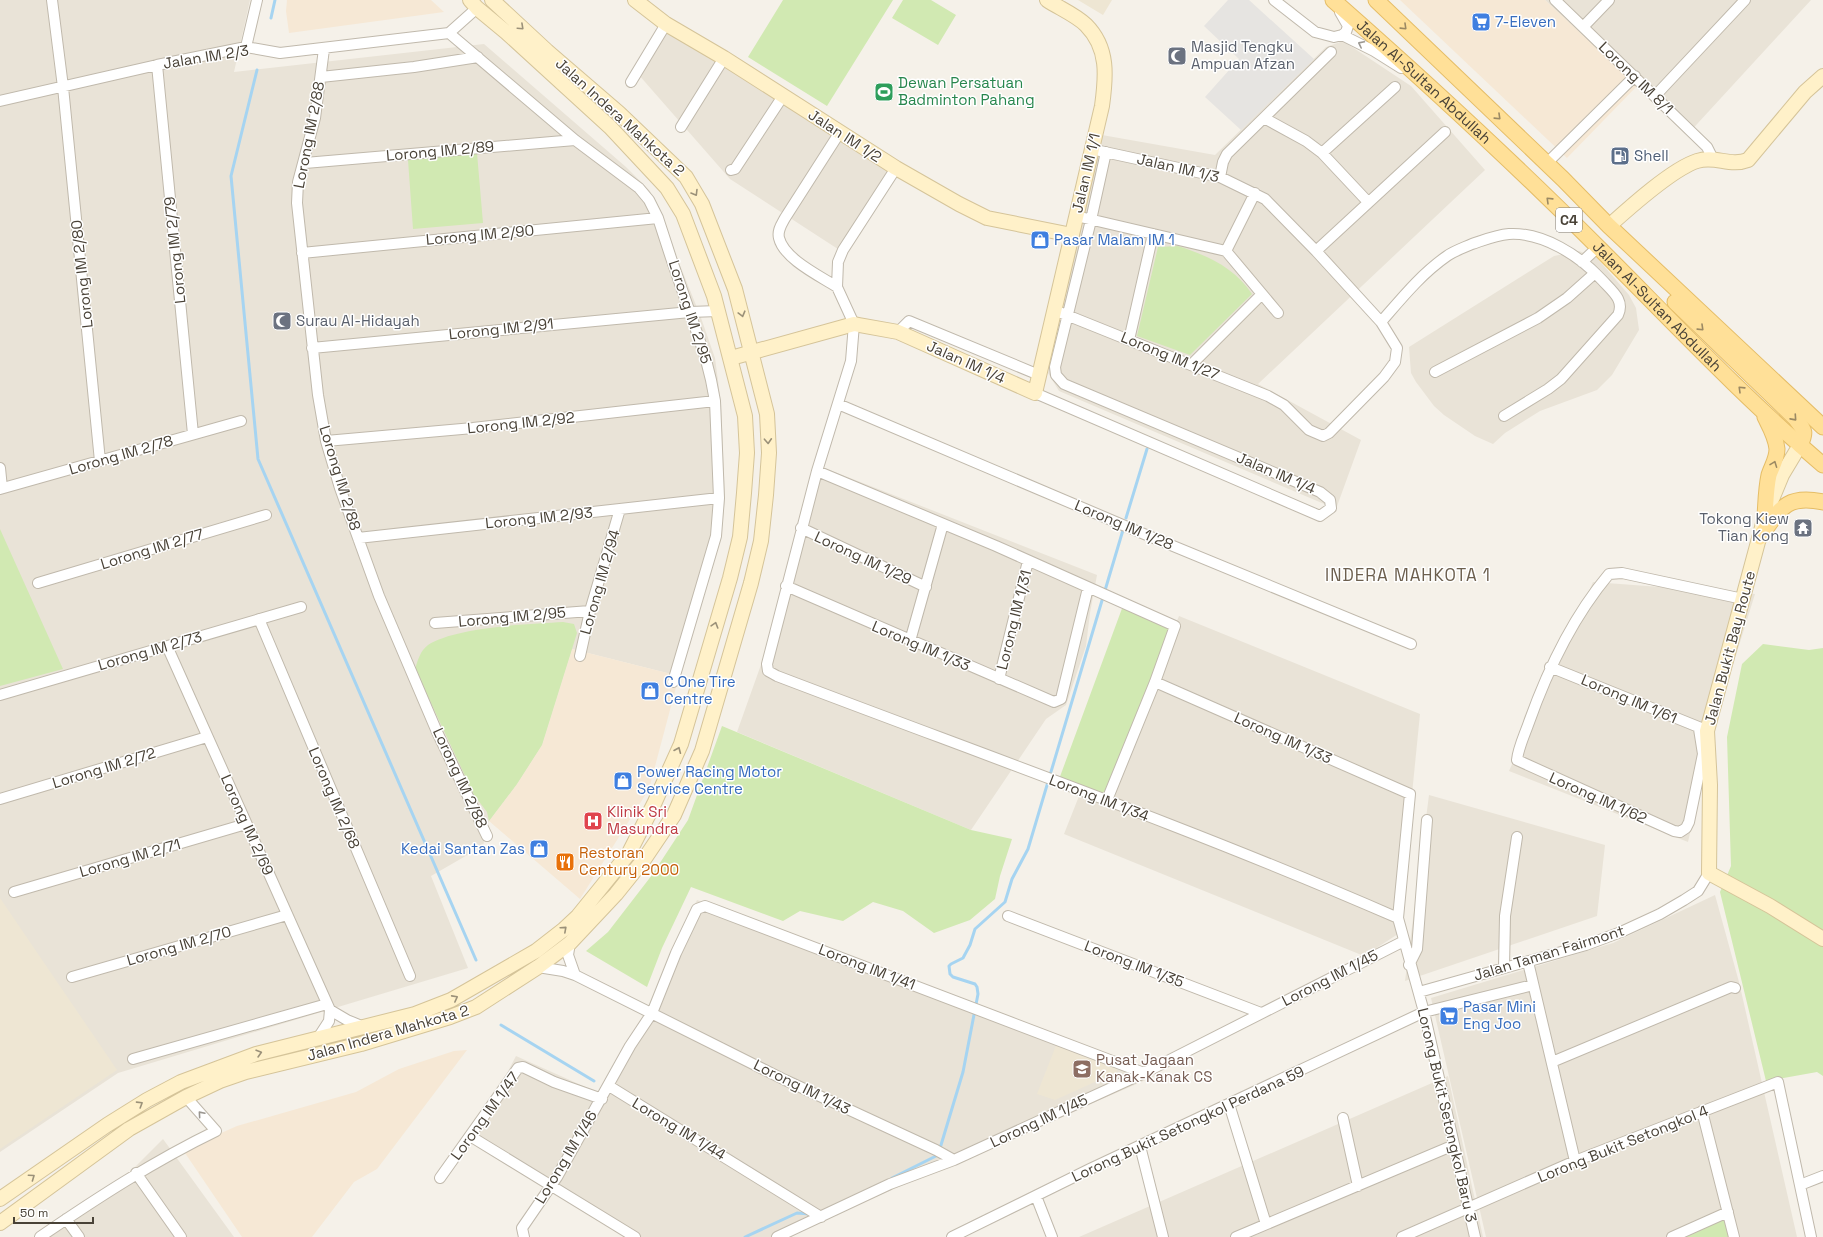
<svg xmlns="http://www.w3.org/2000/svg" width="1823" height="1237" font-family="'Space Grotesk',sans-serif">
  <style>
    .residential { fill: #e9e3d7 }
    .commercial { fill: #f6e8d5 }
    .education { fill: #eee6d3 }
    .green { fill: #d1e9b2 }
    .parking { fill: #e6e4e1 }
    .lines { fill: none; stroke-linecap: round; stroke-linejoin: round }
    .stream { stroke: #a6d4f1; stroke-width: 3 }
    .street-casing { stroke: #c0b9ac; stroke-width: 12 }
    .secondary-casing { stroke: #d5c499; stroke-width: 16 }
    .primary-casing { stroke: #e5bd67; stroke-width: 17 }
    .street { stroke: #fff; stroke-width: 10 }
    .secondary { stroke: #fff1c9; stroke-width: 14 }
    .primary { stroke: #ffe098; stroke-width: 15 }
    .oneway { stroke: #9b9179 }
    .oneway2 { stroke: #9b8963 }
    .oneway3 { stroke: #9b9791 }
    .labels { text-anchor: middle; stroke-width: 3; stroke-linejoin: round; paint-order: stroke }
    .shield { fill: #fff; stroke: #807b73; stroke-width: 1 }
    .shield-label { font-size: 14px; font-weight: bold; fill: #494237 }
    .shop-label { font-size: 15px; fill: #366cbe; stroke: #fff; text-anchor: start }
    .worship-label { font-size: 15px; fill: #5b616d; stroke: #fff; text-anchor: start }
    .street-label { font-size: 15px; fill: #494237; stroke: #fff }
    .leisure-label { font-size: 15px; fill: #27864d; stroke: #fff; text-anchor: start }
    .service-label { font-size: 15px; fill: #4e5e75; stroke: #fff; text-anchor: start }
    .health-label { font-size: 15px; fill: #be3a42; stroke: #fff; text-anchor: start }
    .food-label { font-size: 15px; fill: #c56008; stroke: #fff; text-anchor: start }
    .education-label { font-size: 15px; fill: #785e54; stroke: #fff; text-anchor: start }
    .quarter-label { font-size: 17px; letter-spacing: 1px; fill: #6c5f4e; stroke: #fff }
  </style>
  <rect width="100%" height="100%" fill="#f5f1e9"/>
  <path class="residential" d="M0,0h250l-16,72 250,-28 142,123 24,24 50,124 15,43 6,45 4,96 -4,37 -42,140 -107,-27 -30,96 -25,39 -28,37 -6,25 -52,30 37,92 -350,105 -118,79z
    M1545,0h266l-124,135z
    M668,27l229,144 -53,82 -114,-74 -92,-105z
    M1343,41l68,45 74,84 -227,214 103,56 -25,69 -277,-118 -11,-18 54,-238 113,20 111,-108z
    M1579,251l18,7 32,37 7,13 3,22 -27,45 -15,15 -57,21 -35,22 -12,11 -18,-8 -31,-21 -10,-9 -18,-24 -5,-9 -2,-26 145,-91z
    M817,465l280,110 -7,38 -4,33 -20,59 -20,14 -75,111 -234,-98 31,-87z
    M1593,582l162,12 -40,129 -27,119 -179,-71z
    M1179,616l241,98 -22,220 -34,22 -300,-122 19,-48 23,9z
    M1429,795l176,50 -8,71 -192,65z
    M1715,895l24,87 58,255h-311l-55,-239 182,-55z
    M697,900l458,176 -372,161h-148l-161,-101 42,-80 85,38 52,-89 20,-54z
    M1448,1076l35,161h-404z
    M163,1139l71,98h-194l87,-62z"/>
  <path class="commercial" d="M287,0h144l13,12 -155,21 -3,-22z
    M1400,0h145l92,86 -70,72z
    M572,649l107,27 -30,113 -69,110 -91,-78 28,-37 25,-39z
    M467,1050l-90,119 -23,13 -42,55h-70l-59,-87 54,-24 119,-34 43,-23 55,-18z"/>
  <path class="education" d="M1078,0h34l-9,15z
    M0,898l117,172 -117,79z
    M1057,1043l59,23 1,6 -62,28 -18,-6z"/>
  <path class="green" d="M783,0h110l-66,106 -79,-49z
    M903,0h28l25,15 -18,30 -46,-27z
    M477,153l6,70 -70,6 -5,-69z
    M1178,246c30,10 56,21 74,48l-62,61 -53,-19 21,-89z
    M0,529l63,140 -63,17z
    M1124,603l51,23 -68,174 -49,-18z
    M563,622l11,2 3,9 -35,112 -25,39 -28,37 -2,-9 -13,-17 -59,-126c3,-9 5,-18 13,-24 27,-18 101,-21 135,-23z
    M1763,644l46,6 14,-2v428l-6,-4 -51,9 -46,-189 11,-26 -4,-129 15,-73z
    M722,726l249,104 41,9 -12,37 -5,23 -25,21 -36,13 -31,-22 -30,-9 -30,19 -43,-10 -17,10 -92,-34 -29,61 -15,39 -61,-36 22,-19 44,-57 36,-55z
    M1080,1062l10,4 -5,11 -9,-4z
    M1733,1213l6,24h-62z"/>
  <path class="parking" d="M1228,0h21l65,59 -73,71 -36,-33 34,-38 -35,-33z"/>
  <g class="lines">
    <path class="stream" d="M271,18l4,-18
      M257,70l-26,106 27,283 218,501
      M1126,518l21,-69
      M501,1025l93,56
      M892,1178l46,-23 25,-83 15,-78 -1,-7 -2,-3 -22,-7 -3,-3 -1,-8 2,-2 12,-6 7,-13 5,-16 30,-27 7,-23 16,-30 95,-319
      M745,1237l52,-24 13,1"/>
    <defs>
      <path id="street" d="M52,0l11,87 37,374
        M1274,0l41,32 19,5 8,-2 32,16 27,17
        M1555,0l152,147 6,12
        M1340,12l8,14 -2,6 -4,3
        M1583,27l26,-27
        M449,33l126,107 64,48 10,12 9,18 13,40 34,98 6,24 4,21 4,97 -3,38 -43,146
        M246,47l11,-47
        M324,49l-9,69 -17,64 -1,21 21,192 8,46 14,47 39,108 58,136 50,104
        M157,65l36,369
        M321,77l93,-10 64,-10
        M631,82l35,-58
        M1655,96l90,-96
        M0,101l157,-36 89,-18 34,6 169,-20 28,-25
        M1264,118l42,23 16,12 46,49
        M681,127l43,-69
        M1322,153l73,-66
        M305,163l270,-23
        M1546,164l89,-88
        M896,168l-53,82 -5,12 -1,25 17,37 -3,37 -34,110 -50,193 1,7 9,5c207,79 417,153 621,242l26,94 51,225
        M731,170l4,-1 48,-73
        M1220,177l3,-15 4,-8 104,-102
        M1076,216l150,35
        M1226,251l52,62
        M1226,251l29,-58
        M1316,251l129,-119
        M302,253l356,-35
        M1582,262l16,-15
        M837,287c-17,-11 -53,-28 -58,-49 -2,-8 3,-14 6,-20l55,-86
        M1054,310l214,86 16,9 25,25 14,6 6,-3 55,-56 11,-15 2,-14 -16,-26 -65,-71 -51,-52 -45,-22 -120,-26
        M1381,322c20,-23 40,-48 66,-66 7,-5 16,-8 25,-12 12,-4 24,-9 37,-10 34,-2 71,22 93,46 10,11 23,20 16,35l-57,64 -13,10 -44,27
        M898,332l11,-11 130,54
        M1129,340l24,-106
        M312,348l378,-36 28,-1
        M1191,365l71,-71
        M1435,372l103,-54 29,-20 28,-25
        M1035,393l285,123 11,-8 -1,-8 -10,-8 -256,-108 -8,-9 -1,-8 36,-147 15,-68
        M838,404l306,130 267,110
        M326,441l147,-13 242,-27
        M0,468l2,20
        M817,471l179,75 179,80 -20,56 -48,118
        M0,489l241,-68
        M801,528l125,59
        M358,538l361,-40
        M38,583l228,-68
        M786,586l268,116 7,-3 27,-111
        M259,619l151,357
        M435,623l155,-12
        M910,641l33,-117
        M167,646l163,364 -1,11 -11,17
        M580,656l10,-45 30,-102
        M1550,667l156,63
        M999,679l29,-118
        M1155,682l255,112 -12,124
        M0,695l301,-88
        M1699,729l4,25 -14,68 -3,6 -6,4 -6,-1 -157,-71c1,-11 7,-24 11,-35 19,-54 44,-107 81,-151l13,-1 121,26
        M0,799l207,-62
        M14,892l232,-68
        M1008,916l253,97
        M570,943l-2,12 7,20
        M1528,962l47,199
        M1409,965l8,-16 10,-129
        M538,967l25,4 12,4 210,105 151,70 18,10
        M1504,968l1,-52 12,-79
        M72,977l215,-62
        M1419,992l167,-47 35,-13 39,-18 24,-14 14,-9 11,-18
        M330,1010l17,10 17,7
        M133,1059l194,-55
        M1552,1062l179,-75 4,1
        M609,1086l212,131
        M1229,1104l37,120
        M1702,1111l32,126
        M1343,1118l15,68
        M470,1136l165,101
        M1140,1146l23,91
        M136,1173l45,64
        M440,1178l78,-110 5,-1 31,15 48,17
        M1800,1185l23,-9
        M1036,1196l16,41
        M66,1219l13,18
        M40,1237c57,-39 114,-76 176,-106l-30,-34
        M524,1237l-2,-9 35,-51 73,-131 22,-33 24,-60 21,-44 8,-3 439,167
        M777,1237l113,-53 64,-24 190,-87 260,-132
        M952,1237l138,-68 334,-157 109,-27
        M1236,1237l218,-92
        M1402,1237l173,-76 203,-79 33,155
        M1672,1237l56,-25"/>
      <path id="secondary" d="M635,0l31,24 58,34 172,110 63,36 28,14 85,17
        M1609,226c20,-18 63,-57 88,-65 18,-6 33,6 51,-1l57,-68 18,-16
        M731,358l123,-34 5,1 39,7 137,61 67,-287c4,-29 7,-58 -16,-81 -10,-10 -27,-17 -39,-25
        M1800,445l-18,30 -17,41 -58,215 3,54 -1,88 61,33 53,33
        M0,1199l107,-74 40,-25 34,-18 75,-28 159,-40 36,-14 85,-49 27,-21 15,-14 51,-63 25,-49 27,-60 49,-166 10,-41 4,-44 3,-40 -2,-37 -31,-120 -31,-82 -16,-26 -57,-61 -104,-95 -29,-24 -7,-8
        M0,1223l129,-94 57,-32 34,-16 26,-9 115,-28 89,-27 26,-10 62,-40 32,-24 46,-49 29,-36 29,-43 28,-64 49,-168 10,-42 5,-46 3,-42 -2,-39 -32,-125 -33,-85 -16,-27 -67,-64 -72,-62 -55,-51"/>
      <g id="primary">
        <path id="s1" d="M1333,0c91,80 180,162 266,248 73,73 145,150 224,217"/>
        <path d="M1376,0l187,179 46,47 214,201"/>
        <path d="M1675,302l120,116c9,12 12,13 5,27"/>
        <path d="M1765,417c5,10 11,20 12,32 0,10 -5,17 -8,26 -3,14 -3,27 -4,41"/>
        <path d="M1760,537c20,-28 26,-43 63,-35"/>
      </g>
    </defs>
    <use href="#street" class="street-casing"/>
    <use href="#secondary" class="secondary-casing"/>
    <use href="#primary" class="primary-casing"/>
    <use href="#street" class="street"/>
    <use href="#secondary" class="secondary"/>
    <use href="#primary" class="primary"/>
  </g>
  <defs><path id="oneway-chevron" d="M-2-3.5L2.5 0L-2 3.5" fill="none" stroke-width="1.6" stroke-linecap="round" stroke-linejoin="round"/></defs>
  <g class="oneway">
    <use href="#oneway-chevron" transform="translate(521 27) rotate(43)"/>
    <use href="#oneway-chevron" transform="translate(695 193) rotate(59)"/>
    <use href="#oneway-chevron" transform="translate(742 314) rotate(75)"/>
    <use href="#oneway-chevron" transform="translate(768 441) rotate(87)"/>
    <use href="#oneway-chevron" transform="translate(715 625) rotate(-73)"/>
    <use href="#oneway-chevron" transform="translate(678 750) rotate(-67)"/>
    <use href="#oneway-chevron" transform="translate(564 929) rotate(-42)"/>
    <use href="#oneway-chevron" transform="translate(455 998) rotate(-28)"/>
    <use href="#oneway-chevron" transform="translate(259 1053) rotate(-16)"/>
    <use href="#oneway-chevron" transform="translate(140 1104) rotate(-32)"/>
    <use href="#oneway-chevron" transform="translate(32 1177) rotate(-35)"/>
  </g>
  <g class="oneway2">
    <use href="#oneway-chevron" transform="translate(1404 27) rotate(44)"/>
    <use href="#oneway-chevron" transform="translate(1498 117) rotate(44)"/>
    <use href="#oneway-chevron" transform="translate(1549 200) rotate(-136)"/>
    <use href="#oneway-chevron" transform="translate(1701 328) rotate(44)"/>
    <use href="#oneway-chevron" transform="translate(1741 389) rotate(-136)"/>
    <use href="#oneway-chevron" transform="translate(1794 418) rotate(48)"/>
    <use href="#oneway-chevron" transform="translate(1774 464) rotate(-69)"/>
  </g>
  <g class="oneway3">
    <use href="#oneway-chevron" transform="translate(1361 44) rotate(-153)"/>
    <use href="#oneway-chevron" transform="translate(201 1114) rotate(-131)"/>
  </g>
  <defs>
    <symbol id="supermarket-square" viewBox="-11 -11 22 22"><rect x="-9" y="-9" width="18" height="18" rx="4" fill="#3f7fe0" stroke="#fff"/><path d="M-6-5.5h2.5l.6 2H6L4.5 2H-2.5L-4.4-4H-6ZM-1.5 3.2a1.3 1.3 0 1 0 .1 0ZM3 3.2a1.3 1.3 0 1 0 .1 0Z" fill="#fff"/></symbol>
    <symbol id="mosque-square" viewBox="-11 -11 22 22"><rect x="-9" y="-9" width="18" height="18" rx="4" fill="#6b7280" stroke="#fff"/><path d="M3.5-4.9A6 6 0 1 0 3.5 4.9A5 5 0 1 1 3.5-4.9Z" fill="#fff"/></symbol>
    <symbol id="stadium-square" viewBox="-11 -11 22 22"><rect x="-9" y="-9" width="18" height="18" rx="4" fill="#2e9e5b" stroke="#fff"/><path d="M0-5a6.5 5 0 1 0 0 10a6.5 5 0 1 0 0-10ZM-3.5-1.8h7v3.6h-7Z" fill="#fff"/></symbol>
    <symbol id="fuel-square" viewBox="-11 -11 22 22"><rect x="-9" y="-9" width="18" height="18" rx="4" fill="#5c6f8a" stroke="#fff"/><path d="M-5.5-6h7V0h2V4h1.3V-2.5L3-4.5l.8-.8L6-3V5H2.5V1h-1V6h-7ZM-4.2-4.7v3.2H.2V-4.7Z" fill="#fff"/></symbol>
    <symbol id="shop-square" viewBox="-11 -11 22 22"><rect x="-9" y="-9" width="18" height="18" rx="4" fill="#3f7fe0" stroke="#fff"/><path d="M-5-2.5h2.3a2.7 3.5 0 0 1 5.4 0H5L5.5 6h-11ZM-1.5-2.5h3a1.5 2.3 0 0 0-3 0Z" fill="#fff"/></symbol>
    <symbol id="temple-square" viewBox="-11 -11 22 22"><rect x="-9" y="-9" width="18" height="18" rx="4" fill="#6b7280" stroke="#fff"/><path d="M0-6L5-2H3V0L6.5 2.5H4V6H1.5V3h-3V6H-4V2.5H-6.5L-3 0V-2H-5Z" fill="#fff"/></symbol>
    <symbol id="hospital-square" viewBox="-11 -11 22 22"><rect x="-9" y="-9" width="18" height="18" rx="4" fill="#e0444e" stroke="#fff"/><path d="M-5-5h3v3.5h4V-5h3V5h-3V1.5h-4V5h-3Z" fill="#fff"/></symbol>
    <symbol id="restaurant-square" viewBox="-11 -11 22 22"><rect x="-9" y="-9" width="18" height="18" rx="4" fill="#e8710a" stroke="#fff"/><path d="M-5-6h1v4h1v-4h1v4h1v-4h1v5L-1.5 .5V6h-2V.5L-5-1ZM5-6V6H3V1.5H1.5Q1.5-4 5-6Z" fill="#fff"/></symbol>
    <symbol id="school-square" viewBox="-11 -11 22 22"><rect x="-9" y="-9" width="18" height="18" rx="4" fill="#8d6e63" stroke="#fff"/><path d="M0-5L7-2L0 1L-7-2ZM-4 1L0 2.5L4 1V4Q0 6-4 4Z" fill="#fff"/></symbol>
  </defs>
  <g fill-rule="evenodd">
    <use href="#supermarket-square" x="1470" y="11" width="22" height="22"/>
    <use href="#mosque-square" x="1166" y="45" width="22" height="22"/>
    <use href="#stadium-square" x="873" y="81" width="22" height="22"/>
    <use href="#fuel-square" x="1609" y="145" width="22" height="22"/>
    <use href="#shop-square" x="1029" y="229" width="22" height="22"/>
    <use href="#mosque-square" x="271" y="310" width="22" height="22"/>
    <use href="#temple-square" x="1792" y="517" width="22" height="22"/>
    <use href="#shop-square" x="639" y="680" width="22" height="22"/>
    <use href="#shop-square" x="612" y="770" width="22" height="22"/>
    <use href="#hospital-square" x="582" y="810" width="22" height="22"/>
    <use href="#shop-square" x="528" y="838" width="22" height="22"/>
    <use href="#restaurant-square" x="554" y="851" width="22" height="22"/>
    <use href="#supermarket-square" x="1438" y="1005" width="22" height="22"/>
    <use href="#school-square" x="1071" y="1058" width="22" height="22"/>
  </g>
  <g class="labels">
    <rect class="shield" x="1556" y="208" width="26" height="24" rx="3"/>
    <g class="shield-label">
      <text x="1569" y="225">C4</text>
    </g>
    <g class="shop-label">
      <text x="1495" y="27">7-Eleven</text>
      <text x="1054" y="245">Pasar Malam IM 1</text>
      <text x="664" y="687">C One Tire<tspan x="664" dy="17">Centre</tspan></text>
      <text x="637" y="777">Power Racing Motor<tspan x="637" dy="17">Service Centre</tspan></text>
      <text x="525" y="854" text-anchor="end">Kedai Santan Zas</text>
      <text x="1463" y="1012">Pasar Mini<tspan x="1463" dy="17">Eng Joo</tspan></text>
    </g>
    <g class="worship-label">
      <text x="1191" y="52">Masjid Tengku<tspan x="1191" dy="17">Ampuan Afzan</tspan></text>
      <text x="296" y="326">Surau Al-Hidayah</text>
      <text x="1789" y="524" text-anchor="end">Tokong Kiew<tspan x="1789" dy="17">Tian Kong</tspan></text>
    </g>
    <g class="street-label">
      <text transform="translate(206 57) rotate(-9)" y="5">Jalan IM 2/3</text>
      <text transform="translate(1636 78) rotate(44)" y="5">Lorong IM 8/1</text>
      <text dy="5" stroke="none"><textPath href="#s1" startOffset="122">Jalan Al-Sultan Abdullah</textPath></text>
      <text transform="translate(620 117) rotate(42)" y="5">Jalan Indera Mahkota 2</text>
      <text transform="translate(309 135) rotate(-79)" y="5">Lorong IM 2/88</text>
      <text transform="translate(845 136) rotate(33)" y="5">Jalan IM 1/2</text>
      <text transform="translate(440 151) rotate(-5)" y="5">Lorong IM 2/89</text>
      <text transform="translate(1178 168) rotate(13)" y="5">Jalan IM 1/3</text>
      <text transform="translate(1086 173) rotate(-77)" y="5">Jalan IM 1/1</text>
      <text transform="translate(480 235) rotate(-5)" y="5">Lorong IM 2/90</text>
      <text transform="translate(175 250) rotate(-96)" y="5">Lorong IM 2/79</text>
      <text transform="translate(82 274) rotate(-96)" y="5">Lorong IM 2/80</text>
      <text dy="5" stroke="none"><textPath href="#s1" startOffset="446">Jalan Al-Sultan Abdullah</textPath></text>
      <text transform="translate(690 312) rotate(72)" y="5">Lorong IM 2/95</text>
      <text transform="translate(501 329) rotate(-6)" y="5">Lorong IM 2/91</text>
      <text transform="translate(1170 356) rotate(22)" y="5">Lorong IM 1/27</text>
      <text transform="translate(966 362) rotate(24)" y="5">Jalan IM 1/4</text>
      <text transform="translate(521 423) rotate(-6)" y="5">Lorong IM 2/92</text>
      <text transform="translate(121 455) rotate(-16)" y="5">Lorong IM 2/78</text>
      <text transform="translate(1276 473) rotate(23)" y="5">Jalan IM 1/4</text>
      <text transform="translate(340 478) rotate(73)" y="5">Lorong IM 2/88</text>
      <text transform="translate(539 518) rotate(-6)" y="5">Lorong IM 2/93</text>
      <text transform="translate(1124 525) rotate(23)" y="5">Lorong IM 1/28</text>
      <text transform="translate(152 549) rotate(-17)" y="5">Lorong IM 2/77</text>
      <text transform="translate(863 558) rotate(25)" y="5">Lorong IM 1/29</text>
      <text transform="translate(600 582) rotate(-74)" y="5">Lorong IM 2/94</text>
      <text transform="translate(512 617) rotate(-5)" y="5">Lorong IM 2/95</text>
      <text transform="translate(1014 620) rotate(-76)" y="5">Lorong IM 1/31</text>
      <text transform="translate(921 646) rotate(23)" y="5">Lorong IM 1/33</text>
      <text transform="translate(1730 648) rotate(-75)" y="5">Jalan Bukit Bay Route</text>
      <text transform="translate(150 651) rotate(-16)" y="5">Lorong IM 2/73</text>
      <text transform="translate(1629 699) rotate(23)" y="5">Lorong IM 1/61</text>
      <text transform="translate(1283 738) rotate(24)" y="5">Lorong IM 1/33</text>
      <text transform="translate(104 768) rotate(-17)" y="5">Lorong IM 2/72</text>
      <text transform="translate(460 778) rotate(65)" y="5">Lorong IM 2/88</text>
      <text transform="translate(334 798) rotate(67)" y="5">Lorong IM 2/68</text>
      <text transform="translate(1099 798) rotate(21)" y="5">Lorong IM 1/34</text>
      <text transform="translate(1598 798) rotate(24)" y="5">Lorong IM 1/62</text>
      <text transform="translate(247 825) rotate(66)" y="5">Lorong IM 2/69</text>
      <text transform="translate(130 858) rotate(-16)" y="5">Lorong IM 2/71</text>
      <text transform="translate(179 946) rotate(-16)" y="5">Lorong IM 2/70</text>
      <text transform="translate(1549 953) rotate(-17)" y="5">Jalan Taman Fairmont</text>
      <text transform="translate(1134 964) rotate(21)" y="5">Lorong IM 1/35</text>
      <text transform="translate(867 967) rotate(21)" y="5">Lorong IM 1/41</text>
      <text transform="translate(1330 978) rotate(-27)" y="5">Lorong IM 1/45</text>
      <text transform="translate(388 1033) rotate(-16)" y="5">Jalan Indera Mahkota 2</text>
      <text transform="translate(802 1087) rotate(26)" y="5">Lorong IM 1/43</text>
      <text transform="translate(1447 1115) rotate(77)" y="5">Lorong Bukit Setongkol Baru 3</text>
      <text transform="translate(485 1116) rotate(-54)" y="5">Lorong IM 1/47</text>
      <text transform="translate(1039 1121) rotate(-25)" y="5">Lorong IM 1/45</text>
      <text transform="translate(1188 1124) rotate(-25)" y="5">Lorong Bukit Setongkol Perdana 59</text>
      <text transform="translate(679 1129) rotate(31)" y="5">Lorong IM 1/44</text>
      <text transform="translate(1623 1144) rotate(-22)" y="5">Lorong Bukit Setongkol 4</text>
      <text transform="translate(566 1157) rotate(-59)" y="5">Lorong IM 1/46</text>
    </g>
    <g class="leisure-label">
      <text x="898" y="88">Dewan Persatuan<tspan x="898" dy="17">Badminton Pahang</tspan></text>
    </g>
    <g class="service-label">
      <text x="1634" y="161">Shell</text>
    </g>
    <g class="health-label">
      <text x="607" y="817">Klinik Sri<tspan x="607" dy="17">Masundra</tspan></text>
    </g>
    <g class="food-label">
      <text x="579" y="858">Restoran<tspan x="579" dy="17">Century 2000</tspan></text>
    </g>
    <g class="education-label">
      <text x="1096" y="1065">Pusat Jagaan<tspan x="1096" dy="17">Kanak-Kanak CS</tspan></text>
    </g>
    <g class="quarter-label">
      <text x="1408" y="581">INDERA MAHKOTA 1</text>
    </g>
  </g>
  <path d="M14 1217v6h79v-6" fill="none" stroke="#494237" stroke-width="2"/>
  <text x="20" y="1217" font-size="12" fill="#494237" stroke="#ffffff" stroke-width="3" paint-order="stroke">50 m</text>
</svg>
